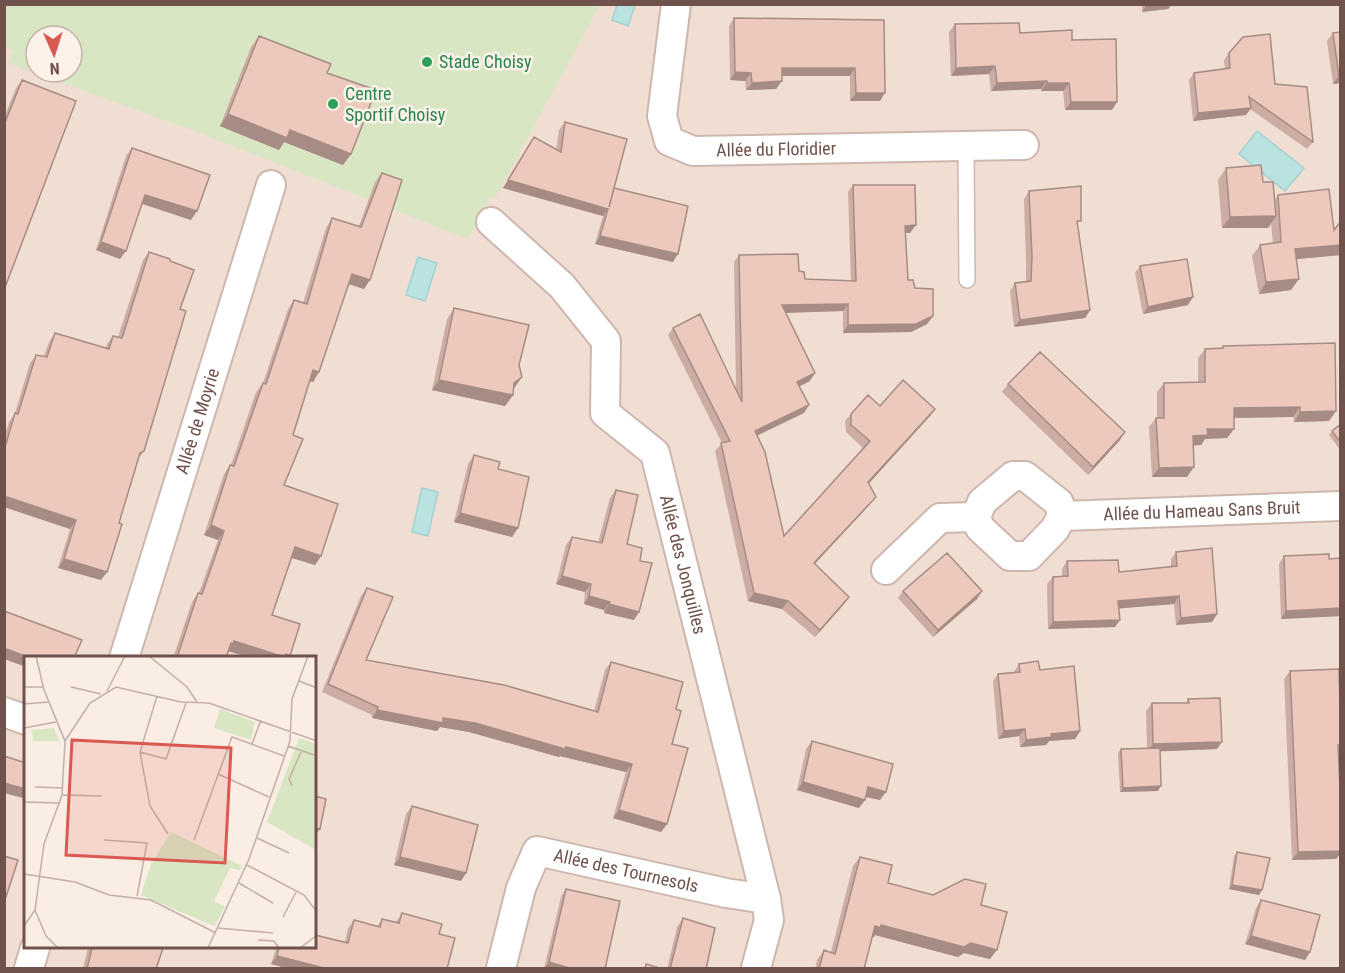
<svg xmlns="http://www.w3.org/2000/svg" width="1345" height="973" font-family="'Roboto Condensed',sans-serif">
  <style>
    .residential { fill: #f1ded3; fill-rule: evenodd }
    .green { fill: #d8e6c3; fill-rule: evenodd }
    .water { fill: #bae2e0; stroke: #a1d2d1; stroke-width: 1.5 }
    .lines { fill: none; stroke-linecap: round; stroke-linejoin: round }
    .service-casing { stroke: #cdb6ae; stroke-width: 18 }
    .minor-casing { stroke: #cdb6ae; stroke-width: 32 }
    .service { stroke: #fff; stroke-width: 15 }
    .minor { stroke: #fff; stroke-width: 28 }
    .wall { fill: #ccaca3 }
    .shaded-wall { fill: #a68c84 }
    .building { fill: #edc8bd; stroke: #a68c84; stroke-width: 1.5 }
    .leisure-dot { fill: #2e9e5b; stroke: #fdf2e9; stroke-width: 2 }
    .labels { text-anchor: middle; stroke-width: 5; stroke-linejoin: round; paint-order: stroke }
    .leisure-label { font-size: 18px; fill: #27864d; stroke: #fdf2e9; text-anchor: start }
    .street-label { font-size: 18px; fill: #70524c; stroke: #fdf2e9 }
    .inset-road { fill: none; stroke: #c3afa7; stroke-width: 1.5 }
    .view { fill: #da5952; fill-opacity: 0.15; stroke: #da5952; stroke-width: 3 }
    .inset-edge { fill: none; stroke: #70524c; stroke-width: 3 }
  </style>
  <rect width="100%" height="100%" fill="#faede3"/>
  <path class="residential" d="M5,5h1335v963h-1335zM36,36h36v36h-36zM26,658h289v290h-289z"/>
  <path class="green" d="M4,5h596l-105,193 -4,-2 -23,43 -263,-104 -197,-72 5,-12 -8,-4zM36,36h36v36h-36z"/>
  <path class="water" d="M617,5h18l-7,21 -16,-6z
    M1257,131l47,37 -19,23 -46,-37z
    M418,257l19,6 -12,38 -19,-6z
    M422,488l16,4 -10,44 -16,-4z"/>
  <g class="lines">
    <defs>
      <path id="service" d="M966,146l1,134"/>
      <g id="minor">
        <path id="s1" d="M676,4l-14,112 7,25 24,10 331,-6"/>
        <path id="s2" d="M491,222l71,64 44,55 -1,72 50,40 111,446 3,21 -13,48"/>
        <path d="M1013,476h12l34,27 3,13 -7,13 -26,27h-19l-30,-28 -4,-11 6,-15z"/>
        <path id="s3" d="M1062,516l278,-10"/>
        <path d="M886,570l54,-52 36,-1"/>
        <path id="s4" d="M124,658l147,-473"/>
        <path d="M4,712l22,8"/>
        <path d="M29,968l6,-20"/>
        <path id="s5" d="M501,968l20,-80 16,-37 189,42 40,6"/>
      </g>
    </defs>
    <use href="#service" class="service-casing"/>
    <use href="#minor" class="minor-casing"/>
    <use href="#service" class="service"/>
    <use href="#minor" class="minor"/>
  </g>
  <path class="wall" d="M1142,4h30l-4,5 -26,3z
    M734,18l150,2 -4,81h-30v-25h-68l-6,13 -30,1 -1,-9 -15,-1 -1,-54z
    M955,24l117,16 40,70h-47l-2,-19h-22v-2l-50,2 -2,-17 -38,2 -2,-44z
    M1333,33l8,50 -8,1 -6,-43z
    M259,36l92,118 -8,11 -59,-23 -5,8 -59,-24 31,-79z
    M1229,53l46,31 38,58 -6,7 -57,-40 -4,6 -53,6 -4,-41 5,-7 31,-4 -1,-9z
    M22,80l-18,210v-172l12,-30z
    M565,122l49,66 59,74 -78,-18 8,-28 -100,-28 31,-51 22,13 3,-20z
    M132,148l59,72 -49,-16 -22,55 -24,-9 30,-94z
    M1226,168l37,14 12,18 3,-5 56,35 7,-9v34l-45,4 -5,31 -32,4 -7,-38 8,-11 13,-2 -2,-19 -3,4h-46l-4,-48z
    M382,173l-18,116 -15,-5 -36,98 -3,-1 -17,54 -9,50 37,71 -6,9 -23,-7 -20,57 18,41 -2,2h-37l-23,-7 -2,7h-53l19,-56 6,-9h1l19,-53 -14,-5 20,-61 6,-9h1l25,-73 7,-9 25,-74 6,-9 9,3 23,-75 6,-10 27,8 16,-44z
    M853,185l57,48h-5l3,47 7,8 18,28 -6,8 -16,8 -68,1v-22l-57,2 24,68 -11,5 5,27 -47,22 27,101 79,-88 -17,-16 -1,-11 6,-7 29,-8 55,3 -5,7 -61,67 7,14 -6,7 -55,60 34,33 -5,7 -29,33 -33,-28 -34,-8 -33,-150 7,-8 -54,-108 5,-7 63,62 -2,-128 5,-7 60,16 6,8 46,2 -3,-89z
    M1029,191l61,119 -5,8 -71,9 -4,-36 5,-8 11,-1v-18l-2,-65z
    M149,252l21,9 10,48 -36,142 -5,7 -38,122 -43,-12 12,-39 -66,-22v-69l5,-16 6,-9 15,-50 6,-8 8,1 5,-14 6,-9 51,15 1,-4 6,-8 5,1 25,-77z
    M1140,266l48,39 -45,9 -8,-41z
    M454,308l65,57 -6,30 -8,11 -73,-16 15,-71z
    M1223,346l106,75 -35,1 -1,-5 -59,1v11l-7,9 -22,1 -4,6h-8l-6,32h-35l-3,-50 7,-9h1v-26l7,-9 34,-1v-24l7,-9 16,-1z
    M1008,384l112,56 -32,35 -86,-83z
    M1341,424v27l-12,-16 3,-4z
    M474,455l24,14 20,59 -6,9 -58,-15 14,-58z
    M616,490l11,54 13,17 -6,59 -30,-7v-3l-20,-6 1,-12 -29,-8 10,-39 6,-8 26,6 12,-45z
    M1176,552l41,62 -5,8 -36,3 -2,-21 -55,4 1,12 -5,7 -67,2 -1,-45 6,-7 9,-1v-7l5,-8 52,11 52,-5v-8z
    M1284,556l45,3 12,-1v58l-60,3 -2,-55z
    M367,588l-1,72 228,51 11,-41 6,-8 65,47 -4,35 -5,80 -6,8 -48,-14 13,-46 -66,-16 -1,1 -90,-25 -29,-5 -3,4 -65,-13v-3l-50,-23 39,-96z
    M903,591h79l-5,8 -44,38 -35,-39z
    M1019,664l21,6 40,61 -5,8 -26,2 -3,4 -26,2 -1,-11 -21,3 -5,-58 5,-7 16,-2z
    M1290,671l51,74 -3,3 3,61v44l-5,6 -44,1 -8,-181z
    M1188,699l29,50 -57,2 -2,40 -38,1 -2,-39 3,-4 26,-1 -1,-37 6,-8h34z
    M812,741l68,59 -15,-3v3l-6,8 -62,-18 9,-41z
    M412,806l49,75 -67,-16 12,-51z
    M1237,852l25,38 -3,5 -30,-6 5,-33z
    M860,857l28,26 45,12 48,10 9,54 -26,-6 -6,4 -83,-22 -1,2h-2l-8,32h-49l2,-9 7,-10 7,2 22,-86z
    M566,889l39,80h-61l17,-72z
    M1261,900l49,52 -5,8 -60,-16 11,-36z
    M402,913l37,21 8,35h-157l-19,-5 5,-16h39l30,-6 3,-14 6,-8 23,7 5,-8 14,3z
    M683,918l23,51h-39l10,-42z
    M88,948h75l-7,21h-73z"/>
  <path class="shaded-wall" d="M1147,4h25l-4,5 -26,3z
    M995,66l-6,8 -38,2 5,-8z
    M782,68h73l-5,8h-74z
    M735,72l16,1 -6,8 -15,-1z
    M1339,76h2v7l-8,1z
    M782,81l-6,8 -30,1 6,-7z
    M1047,81l-6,8 -50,2 6,-8z
    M1047,83h22l-6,8h-22z
    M856,93h29l-5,8h-30z
    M1071,102h46l-5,8h-47z
    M1251,108l-5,7 -53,6 5,-8z
    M228,114l62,16 61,24 -8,11 -59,-23 -5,8 -59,-24z
    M508,180l100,29 -5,7 -100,-28z
    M145,195l52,16 -6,9 -51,-17z
    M1276,216l-8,12h-46l8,-11z
    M916,225l-6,8h-11l6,-7z
    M600,236l78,18 -5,8 -78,-18z
    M101,242l25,9 -6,8 -24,-9z
    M1341,245v10l-54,5 8,-11z
    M352,274l18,6 -6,9 -19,-6z
    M1299,279l-8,11 -32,4 7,-12z
    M1193,297l-5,8 -45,9 5,-7z
    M848,304l-5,7 -66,2 5,-8z
    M1090,310l-5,8 -71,9 6,-7z
    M933,316l-6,8 -16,8 -68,1 5,-8z
    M313,370l6,2 -6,10 -7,-2z
    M815,373l-5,8 -18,9 5,-8z
    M522,377l-7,10 -8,6 7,-10z
    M439,380l74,15 -8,11 -73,-16z
    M809,405l-5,8 -54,26 5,-8z
    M1300,407l-7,10 -66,1 7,-10z
    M935,409l-5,7 -67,74 5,-8z
    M1336,411l-7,10 -35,1 6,-10z
    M1207,429h27l-7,9 -22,1 -4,6 -15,1 7,-10z
    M1125,432l-5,8 -32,35 5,-8z
    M1194,467l-7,10h-35l7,-9z
    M4,496l72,24 -6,9 -66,-22z
    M876,497l-6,7 -62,67 6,-8z
    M460,513l58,15 -6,9 -58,-15z
    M211,525l13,6 -6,9 -14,-5z
    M295,547l26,9 -6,9 -26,-8z
    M64,559l43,13 -6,8 -43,-12z
    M562,576l29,8 -6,8 -29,-8z
    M982,591l-5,8 -44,38 5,-7z
    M754,593l34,8 -6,8 -34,-8z
    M589,596l21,6 -6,8 -20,-6z
    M1179,596l-5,8 -61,5 5,-8z
    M849,597l-5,7 -29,33 5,-7z
    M609,604l30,8 -5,8 -30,-7z
    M1341,608v8l-60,3 5,-8z
    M1217,614l-5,8 -36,3 5,-7z
    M1120,620l-5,7 -67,2 5,-7z
    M234,641l52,13 4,2 -2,2h-37l-23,-7z
    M4,648l26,10h-4v9l-22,-8z
    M377,710l66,8 32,5 157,41 -6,8 -66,-16 -1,1 -90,-25 -29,-5 -3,4 -65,-13z
    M1025,729l-6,7 -21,3 6,-8z
    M1080,731l-5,8 -26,2 -3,4 -26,2 6,-7 25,-6z
    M1222,742l-5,7 -70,3 6,-8z
    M803,782l62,18 -6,8 -62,-18z
    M4,783l22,6v6l-3,3 -19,-5z
    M1161,786l-3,5 -38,1 3,-4z
    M868,787l18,5 -6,8 -18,-4z
    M619,810l48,14 -6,8 -48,-14z
    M315,828l5,1 -3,4h-2z
    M1341,851v2l-5,6 -44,1 6,-8z
    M400,857l66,16 -5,8 -67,-16z
    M1232,885l30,5 -3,5 -30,-6z
    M881,925l90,18 26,7 -7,9 -26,-6 -6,4 -83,-22 -1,2 -6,-1 7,-10z
    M1251,936l59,16 -5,8 -60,-16z
    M277,956l51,13h-38l-19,-5z
    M549,962l24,7h-29z"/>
  <path class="building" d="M734,18l150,2 1,73h-29l-1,-25h-73v13l-30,2 -1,-10 -16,-1z
    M1019,23l1,10 52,-3v10l44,-1 1,63h-46l-2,-19h-22v-2l-50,2 -2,-17 -39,2 -1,-44z
    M1341,32v44h-2l-6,-43z
    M1270,34l5,50 32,3 6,55 -64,-45 2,11 -53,5 -4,-40 36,-5 -1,-15 14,-16z
    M259,36l72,28 -4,9 49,17 -25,64 -61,-24 -3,8 -59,-24z
    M22,80l54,21 -72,189v-165z
    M565,122l62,17 -18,68 5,-19 74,18 -10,48 -78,-18 8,-27 -100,-29 26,-43 27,15z
    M132,148l78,27 -13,36 -52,-16 -19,56 -25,-9z
    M1261,165l2,17h10l3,34 -46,1 -4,-49z
    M382,173l20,7 -32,100 -18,-6 -33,98 -6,-2 -20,65 10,4 -19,46 54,19 -17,52 -26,-9 -23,68 28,9 -10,32 -4,-2 -2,3 -50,-16 -1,3 -2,-1 -5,15h-49l21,-65 4,1 22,-63 -13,-6 19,-60 4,1 29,-83 3,1 28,-84 13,4 25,-86 29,9z
    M853,185h62l1,40 -11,1 3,54h5l2,8 18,1v27l-17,8 -68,1v-21l-66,1 33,68 -18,9 12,23 -54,26 10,21 19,84 86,-95 -19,-16v-11l17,-19 12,11 23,-26 32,29 -67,73 8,15 -62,66 35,34 -29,33 -32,-29 -34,-8 -33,-150 9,-2 -57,-113 27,-14 42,88 -3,-147 59,-1 1,17 5,1 1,7 51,2z
    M1081,186v35h-4l13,89 -70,10 -5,-37 16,-2 1,-25 -3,-65z
    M1329,189l5,41 7,-9v24l-46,4 4,30 -33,3 -6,-37 21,-3 -3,-47z
    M149,252l21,7v2l24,9 -14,39 6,2 -42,140 -4,2 -21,70 3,1 -15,48 -43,-13 12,-39 -72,-24v-53l2,1 9,-31 3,1 18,-59 11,2 8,-24 54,16 4,-13 9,2z
    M1187,259l6,38 -45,10 -8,-41z
    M454,308l75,17 -10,40 3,12 -8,6 -1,12 -74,-15z
    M1335,343l1,68 -36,1v-5l-66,1v21h-27l1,6 -15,1 1,31 -35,1 -3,-50h8v-35l41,-1v-33l18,-1v-2z
    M1040,352l85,80 -32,35 -85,-83z
    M1341,424v19l-9,-12z
    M474,455l26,7 -2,7 31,8 -11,51 -58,-15z
    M616,490l22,5 -11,49 15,4 -2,13 12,2 -13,49 -30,-8 1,-2 -21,-6 2,-12 -29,-8 10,-39 30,6z
    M1212,548l5,66 -36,4 -2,-22 -61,5 2,19 -67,2v-45l15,-1 -1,-15 51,-1 1,12 58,-6 -1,-14z
    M947,553l35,38 -44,39 -35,-39z
    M1329,554v5l12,-1v50l-55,3 -2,-55z
    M367,588l26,9 -27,63 138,25 94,27 13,-50 72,20 -7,27 5,2 -9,33 16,4 -21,76 -48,-14 13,-46 -66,-17 -1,2 -90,-26 -32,-5v5l-66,-13 1,-3 -50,-23z
    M4,611l78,29 -8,18h-44l-26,-10z
    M1038,661l2,9 34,-4 6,65 -29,3 1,3 -26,3 -1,-11 -21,2 -6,-57 22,-2 -1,-8z
    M1339,669l2,76h-3l3,64v42l-43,1 -8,-181z
    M1220,698l2,44 -69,2 -1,-41h37l-1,-4z
    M812,741l81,23 -7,28 -18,-5 -3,13 -62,-18z
    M1160,748l1,38 -38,2 -2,-39z
    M4,756l22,7v26l-22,-6z
    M315,796l11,3 -6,30 -5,-1z
    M412,806l66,19 -12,48 -66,-16z
    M1237,852l33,6 -8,32 -30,-5z
    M4,856l14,4 -13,40h-1z
    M860,857l32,8 -4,18 45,12 32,-16 21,5 -5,21 26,7 -10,38 -26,-7 -7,4 -83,-22v3l-6,-2 -11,43h-45l5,-19 11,4z
    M566,889l54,12 -15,68h-32l-24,-7z
    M1261,900l59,15 -10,37 -59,-16z
    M402,913l40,11 -3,10 16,4 -8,31h-119l-51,-13 2,-8h36v-13l33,8 6,-23 26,7 2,-8 17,4z
    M683,918l32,10 -9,41h-36z
    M92,948h71l-7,21h-69z
    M646,964l17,5h-18z"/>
  <g class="leisure-dot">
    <circle cx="427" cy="62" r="6"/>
    <circle cx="333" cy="104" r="6"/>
  </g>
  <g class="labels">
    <g class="leisure-label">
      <text x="439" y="68">Stade Choisy</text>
      <text x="345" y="100">Centre<tspan x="345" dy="21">Sportif Choisy</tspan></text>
    </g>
    <g class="street-label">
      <text dy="6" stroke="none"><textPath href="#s1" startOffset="248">Allée du Floridier</textPath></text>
      <text dy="6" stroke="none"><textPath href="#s4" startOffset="248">Allée de Moyrie</textPath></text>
      <text dy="6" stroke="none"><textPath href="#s3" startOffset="140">Allée du Hameau Sans Bruit</textPath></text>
      <text dy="6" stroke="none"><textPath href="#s2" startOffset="417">Allée des Jonquilles</textPath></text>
      <text dy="6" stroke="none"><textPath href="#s5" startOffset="214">Allée des Tournesols</textPath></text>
    </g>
  </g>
  <g transform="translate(24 656)">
    <rect width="292" height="292" fill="#faede3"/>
    <path d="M196,53l35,13 -4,18 -37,-12zM30,72l5,13h-26l-1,-11zM275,82l17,6v106l-49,-28zM147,176l71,34 -2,4 -10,-2 -16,33 11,6 -11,19 -73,-31 10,-31z" fill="#d8e6c3"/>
    <path class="inset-road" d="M12,0l8,34 21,51 -3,54 -18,49 -9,66 11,26 12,12M125,0l38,31 10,15M275,25l18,7M0,31h19M47,31l30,7M83,35l18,-35M133,40l-17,56 10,54 18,28M0,48l24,-2M0,72l32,-6M41,85l25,-38 26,-16 65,15 28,1 108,38M228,88l9,-24M264,90l29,10M116,96l26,7 20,-56M194,118l51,23M268,130l-3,-7 13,-29M11,131l28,1M38,139l40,1M0,146l36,1M233,182l32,15M80,184l43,3 -10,53M170,184l38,-103 52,19M223,209l57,30 13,17M0,218l51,8 34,13 42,5 65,33M215,227l34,20M259,261l13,-25M0,270l11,-16M194,272l55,5M234,284l16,1 5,7M184,292l41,-89 41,-118 2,-42 16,-43M276,292l17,-13"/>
    <path class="view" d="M48,84l159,8 -6,115 -159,-8z"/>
    <rect width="292" height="292" class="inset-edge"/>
  </g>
  <rect width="1345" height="973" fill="none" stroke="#70524c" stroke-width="12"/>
  <g transform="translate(54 54) rotate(177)"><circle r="28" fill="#fdf2e9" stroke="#c5b2aa" stroke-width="1.5"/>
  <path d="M0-4.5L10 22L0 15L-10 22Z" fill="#da5952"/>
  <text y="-9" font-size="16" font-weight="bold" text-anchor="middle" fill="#70524c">N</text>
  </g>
</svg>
